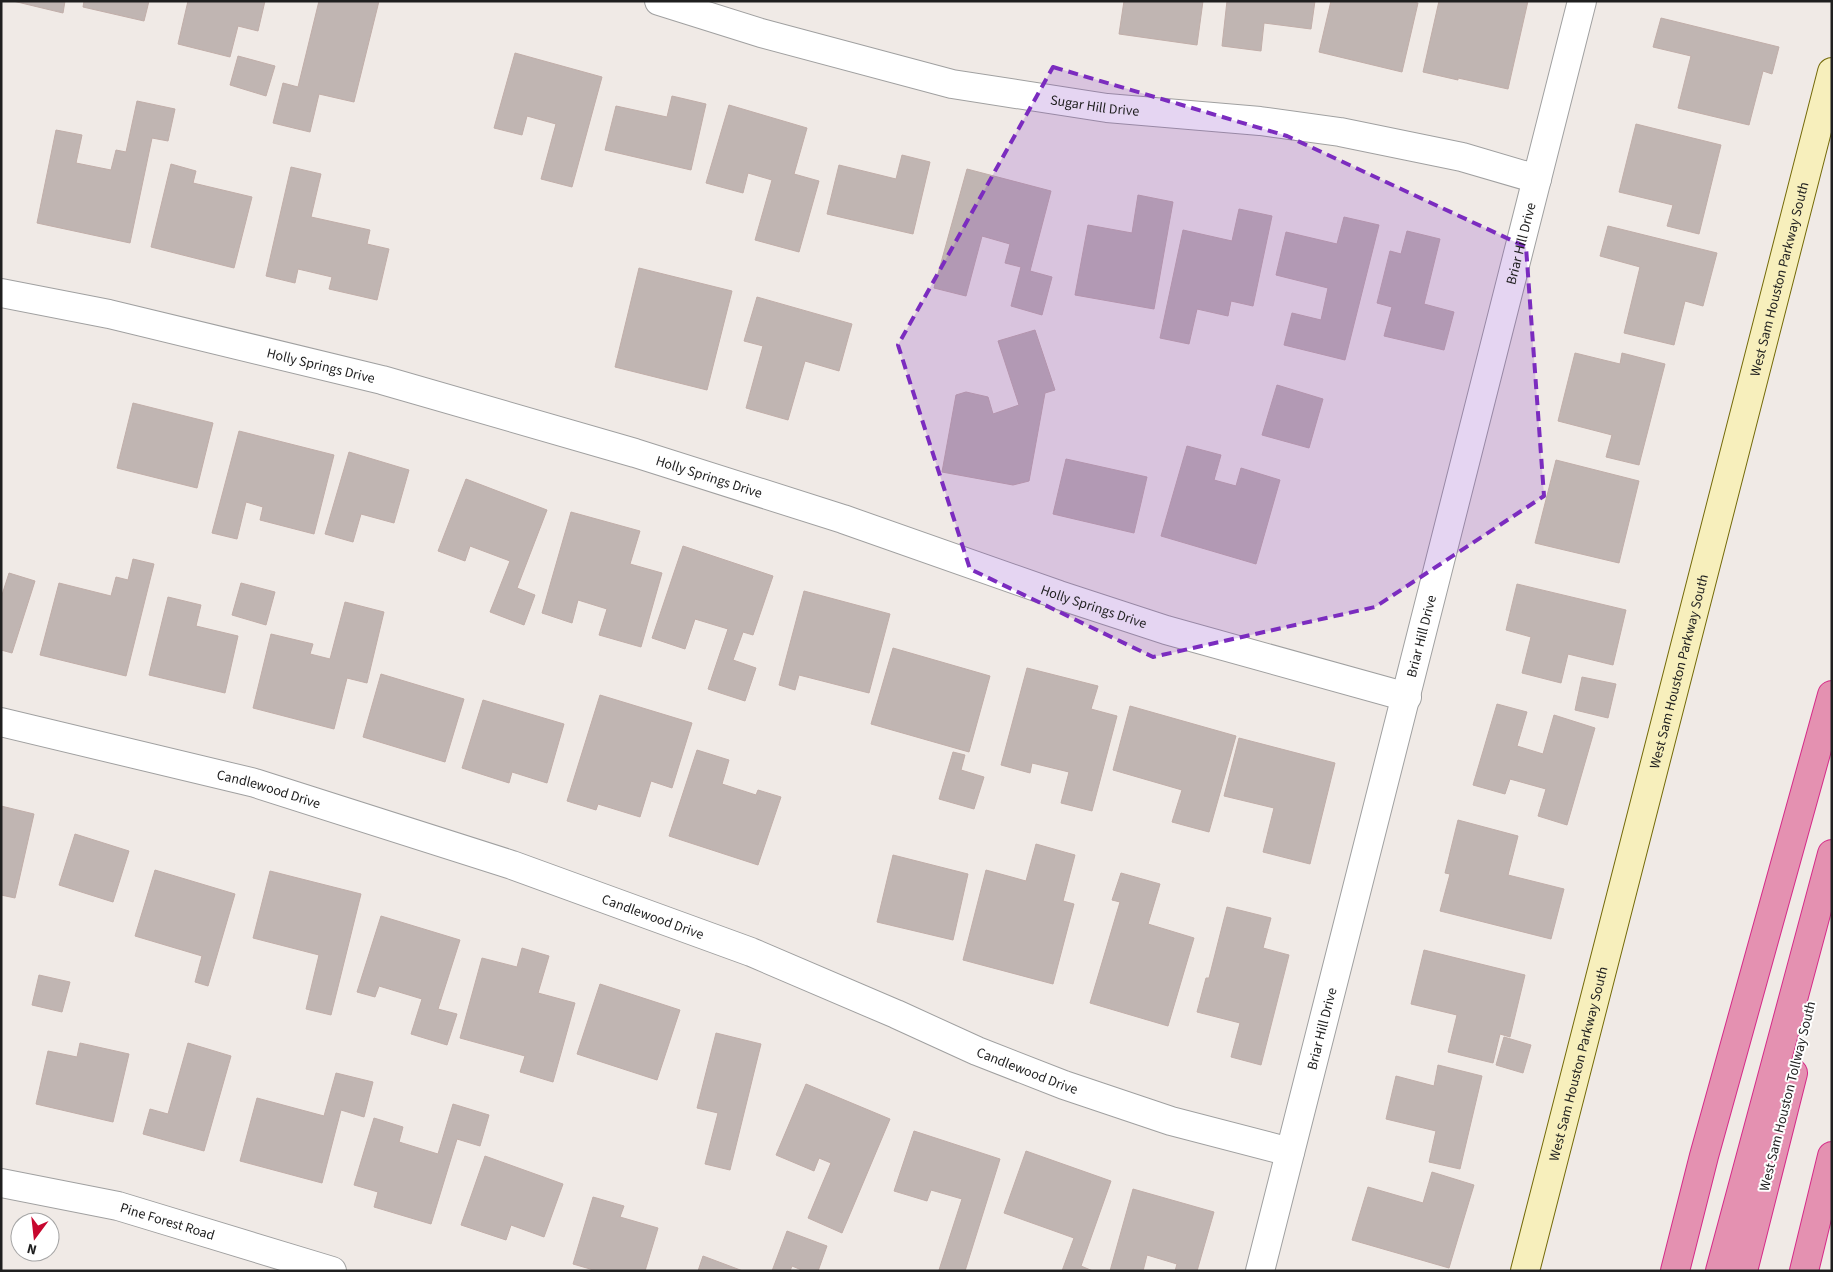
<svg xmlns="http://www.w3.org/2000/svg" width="1833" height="1272" font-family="'Source Sans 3',sans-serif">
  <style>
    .building { fill: #c0b5b2; stroke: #c1aea9 }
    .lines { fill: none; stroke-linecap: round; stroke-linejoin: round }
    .street-casing { stroke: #a0a0a0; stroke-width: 30 }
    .secondary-casing { stroke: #746a09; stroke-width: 30 }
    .highway-casing { stroke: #d52b88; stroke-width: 30 }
    .street { stroke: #fff; stroke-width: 28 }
    .secondary { stroke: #f7efbc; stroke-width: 28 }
    .highway { stroke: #e491b1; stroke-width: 28 }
    .marked { fill: #7b2cbf; fill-opacity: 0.2; stroke: #7b2cbf; stroke-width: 4; stroke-dasharray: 10 6; stroke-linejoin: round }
    .labels { text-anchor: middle; stroke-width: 4; stroke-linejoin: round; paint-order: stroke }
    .street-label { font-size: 14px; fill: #1f1f1f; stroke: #fff }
  </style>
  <rect width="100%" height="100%" fill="#f0eae6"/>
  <path class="building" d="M13,1h52l-2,12z
    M84,1h65l-5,20 -61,-14z
    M188,1h77l-7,30 -20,-5 -8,31 -52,-13z
    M319,1h60l-25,101 -35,-8 -9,38 -37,-9 10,-40 15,4z
    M1124,1h79l-6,44 -78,-11z
    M1227,1h88l-4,28 -47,-6 -3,28 -39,-5z
    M1331,1h78l9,2 -16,69 -83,-20z
    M1439,1h89l-20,88 -50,-11v2l-35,-8z
    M1661,18l118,29 -7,27 -9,-3 -14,54 -71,-17 13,-52 -38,-9z
    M515,53l87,24 -30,110 -31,-8 15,-55 -29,-8 -5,19 -28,-7z
    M238,56l37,10 -9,30 -36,-11z
    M672,96l34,8 -15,66 -86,-20 11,-44 51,11z
    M137,101l38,8 -7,32 -16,-3 -22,105 -93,-20 19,-93 26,5 -6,28 35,7 5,-20 10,2z
    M729,105l78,23 -13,46 25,7 -20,71 -44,-12 17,-60 -24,-7 -5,20 -37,-10z
    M1636,124l85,21 -22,89 -32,-8 6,-21 -54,-13z
    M902,155l28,7 -17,72 -86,-20 12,-49 57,14z
    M171,164l25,7 -3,12 59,14 -18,71 -83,-21z
    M291,167l30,7 -10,43 59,13 -3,14 22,5 -12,51 -48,-11 3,-12 -34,-8 -3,14 -29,-7z
    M967,169l84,22 -21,80 22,6 -10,38 -31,-9 10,-39 -16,-4 5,-19 -28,-8 -16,60 -32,-8z
    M1138,195l35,7 -19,107 -79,-14 13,-70 44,8z
    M1239,209l33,7 -19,90 -22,-5 -3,15 -31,-7 -8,35 -29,-6 23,-108 49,11z
    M1344,217l35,8 -34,135 -61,-15 8,-32 29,7 7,-32 -52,-13 10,-43 51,12z
    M1608,226l109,27 -14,53 -18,-5 -11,44 -50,-12 16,-66 -40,-11z
    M1407,231l33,8 -16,65 30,8 -10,38 -60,-14 8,-29 -15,-4 13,-52 11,3z
    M639,268l93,23 -25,99 -92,-23z
    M757,297l95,27 -13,47 -34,-10 -17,59 -42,-12 17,-62 -19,-5z
    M1035,330l20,60 -10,3 -16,88 -16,4 -71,-13 14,-77 10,-3 22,5 5,17 26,-9 -21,-64z
    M1575,353l45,11 2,-11 43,11 -26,101 -33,-8 6,-22 -54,-14z
    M1277,385l46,14 -14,49 -47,-13z
    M133,403l80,20 -16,65 -80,-20z
    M239,431l95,24 -20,79 -54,-14 3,-13 -17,-5 -9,37 -25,-6z
    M1187,446l34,9 -7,25 22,6 5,-18 39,12 -24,84 -95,-28z
    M349,452l60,18 -15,53 -33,-9 -8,28 -28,-8z
    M1066,459l81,18 -13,56 -81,-19z
    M1556,460l83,21 -20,82 -84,-20z
    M466,479l81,31 -30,78 18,7 -11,30 -34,-13 20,-51 -40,-15 -5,15 -27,-10z
    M571,512l69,19 -10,33 32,9 -21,74 -42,-12 8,-26 -29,-9 -6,23 -30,-10z
    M683,546l90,30 -20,59 -10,-3 -10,28 23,8 -11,33 -37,-12 20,-60 -33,-10 -10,30 -33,-11z
    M133,559l21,5 -28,112 -86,-21 19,-72 52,13 5,-19 12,3z
    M9,573l26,8 -23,72 -11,-3v-52z
    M241,583l34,9 -9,33 -34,-10z
    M1517,584l109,26 -13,55 -45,-11 -7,29 -39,-10 9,-36 -25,-7z
    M804,591l86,23 -21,79 -70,-18 -4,15 -16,-5z
    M168,597l33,8 -5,21 42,10 -13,57 -76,-18z
    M345,602l39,10 -17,71 -20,-5 -13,51 -81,-21 18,-74 42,10 -3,10 20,5z
    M893,648l97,28 -21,76 -98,-28z
    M1027,668l71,18 -7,23 26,7 -25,95 -31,-8 8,-31 -37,-9 -2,10 -29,-8z
    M381,674l83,25 -19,63 -82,-25z
    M1582,677l34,7 -8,34 -33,-8z
    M600,695l92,28 -20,65 -21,-7 -11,36 -42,-13 -2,6 -29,-9z
    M483,700l81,24 -17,59 -35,-11 -3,11 -47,-15z
    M1497,704l30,8 -10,34 26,8 11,-39 41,13 -28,97 -29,-9 8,-27 -36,-10 -5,15 -32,-9z
    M1130,706l106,30 -27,96 -37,-10 10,-32 -69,-20z
    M1239,738l96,25 -25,101 -47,-12 11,-44 -50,-12z
    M697,750l32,10 -7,24 34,11 2,-5 23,7 -23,68 -89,-29z
    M953,752l12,3 -4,15 23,7 -10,32 -35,-10z
    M1,806l33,8 -19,84 -14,-3z
    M1458,820l60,16 -10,39 56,14 -13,50 -111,-28 10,-37 -5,-1z
    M75,834l54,17 -16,51 -54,-17z
    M1036,844l39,11 -12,46 11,3 -21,80 -90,-24 23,-90 40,11z
    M893,855l75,19 -15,66 -76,-18z
    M155,870l80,24 -27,92 -13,-4 7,-26 -67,-20z
    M270,871l91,23 -30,121 -25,-6 13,-54 -66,-17z
    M1121,873l39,11 -12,40 46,14 -26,88 -78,-23 30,-101 -8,-2z
    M1227,907l44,11 -8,30 26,7 -28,110 -30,-8 9,-34 -43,-11 9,-34h3z
    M381,916l79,24 -22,69 19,5 -10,31 -36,-11 11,-35 -43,-13 -4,11 -18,-5z
    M522,948l27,8 -11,37 37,10 -22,79 -33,-10 5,-16 -65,-18 22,-80 35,9z
    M1424,950l101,25 -15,62 -10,-3 -7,29 -45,-11 9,-37 -46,-11z
    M39,975l31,7 -8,30 -30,-7z
    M600,984l80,26 -23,70 -80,-26z
    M716,1033l45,11 -31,126 -25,-6 13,-51 -21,-5z
    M1504,1037l27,8 -8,28 -27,-8z
    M80,1043l49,11 -16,68 -77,-18 12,-53 29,6z
    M188,1043l43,13 -27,95 -61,-17 7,-25 18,5z
    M1438,1065l44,11 -22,93 -31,-7 7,-31 -50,-12 10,-43 38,10z
    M336,1073l37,9 -9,35 -23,-7 -19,73 -82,-22 17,-63 67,18z
    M806,1084l84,35 -48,114 -34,-15 23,-55 -12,-5 -5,13 -38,-16z
    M453,1104l36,11 -9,31 -23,-7 -26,85 -57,-17 4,-15 -24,-7 20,-67 29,9 -4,15 39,12z
    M914,1131l86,28 -35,112 -26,-1 23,-71 -31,-9 -4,11 -33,-10z
    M1026,1151l85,30 -30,85 12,5h-31l12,-33 -70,-25z
    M485,1156l78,28 -19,53 -33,-12 -5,15 -45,-15z
    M1432,1172l42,13 -25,83 -97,-28 16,-53 55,16z
    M1133,1189l81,23 -17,59h-22l2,-7 -30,-9 -4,16h-33z
    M593,1197l31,9 -4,11 38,11 -13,43h-48l-24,-7z
    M787,1231l40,15 -9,25h-14l-12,-5 -2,5h-18z
    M703,1256l40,15h-45z"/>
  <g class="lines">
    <defs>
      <g id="street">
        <path id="s1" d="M659,1l102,32 191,51 155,24 153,13 80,11 122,25 75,22"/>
        <path id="s2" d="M1,293l108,21 273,66 253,73 208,66 216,76 107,35 241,67"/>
        <path id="s3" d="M1,722l254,61 257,82 239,87 145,62 81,37 87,34 107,36 119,31"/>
        <path id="s4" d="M1,1183l117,23 214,65"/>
        <path id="s5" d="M1260,1271l322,-1270"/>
      </g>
      <g id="secondary">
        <path id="s6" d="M1525,1271l307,-1199"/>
      </g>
      <path id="highway" d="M1675,1271l29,-115 128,-461
        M1720,1271l112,-417
        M1743,1271l50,-198
        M1804,1271l28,-115"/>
    </defs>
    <use href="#street" class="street-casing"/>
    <use href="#secondary" class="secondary-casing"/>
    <use href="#highway" class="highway-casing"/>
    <use href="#street" class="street"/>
    <use href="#secondary" class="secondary"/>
    <use href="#highway" class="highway"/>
  </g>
  <path class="marked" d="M1053,67l234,69 239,111 18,249 -169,111 -222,50 -183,-88 -72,-224z"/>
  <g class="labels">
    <g class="street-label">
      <text dy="5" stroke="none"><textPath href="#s1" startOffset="449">Sugar Hill Drive</textPath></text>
      <text dy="5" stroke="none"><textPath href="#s5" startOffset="1060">Briar Hill Drive</textPath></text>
      <text dy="5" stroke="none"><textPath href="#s6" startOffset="1024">West Sam Houston Parkway South</textPath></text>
      <text dy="5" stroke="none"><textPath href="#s2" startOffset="328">Holly Springs Drive</textPath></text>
      <text dy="5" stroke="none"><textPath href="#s2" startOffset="732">Holly Springs Drive</textPath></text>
      <text dy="5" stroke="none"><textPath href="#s2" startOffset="1138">Holly Springs Drive</textPath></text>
      <text dy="5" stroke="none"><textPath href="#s5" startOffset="655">Briar Hill Drive</textPath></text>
      <text dy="5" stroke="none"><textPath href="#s6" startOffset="619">West Sam Houston Parkway South</textPath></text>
      <text dy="5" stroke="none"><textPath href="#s3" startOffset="276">Candlewood Drive</textPath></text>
      <text dy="5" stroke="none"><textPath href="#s3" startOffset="681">Candlewood Drive</textPath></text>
      <text dy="5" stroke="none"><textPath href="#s5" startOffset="250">Briar Hill Drive</textPath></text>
      <text dy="5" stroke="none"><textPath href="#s6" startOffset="214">West Sam Houston Parkway South</textPath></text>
      <text dy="5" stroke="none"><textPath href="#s3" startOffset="1086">Candlewood Drive</textPath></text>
      <text transform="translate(1787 1096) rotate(-76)" y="5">West Sam Houston Tollway South</text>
      <text dy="5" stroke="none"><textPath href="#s4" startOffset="171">Pine Forest Road</textPath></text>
    </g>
  </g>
  <rect width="1833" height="1272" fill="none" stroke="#1f1f1f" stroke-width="5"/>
  <g transform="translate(35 1237) rotate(195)"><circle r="24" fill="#ffffff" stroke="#a5a5a5"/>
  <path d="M0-4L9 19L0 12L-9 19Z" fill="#c7072e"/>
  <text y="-8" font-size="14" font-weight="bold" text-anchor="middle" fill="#1f1f1f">N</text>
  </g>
</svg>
